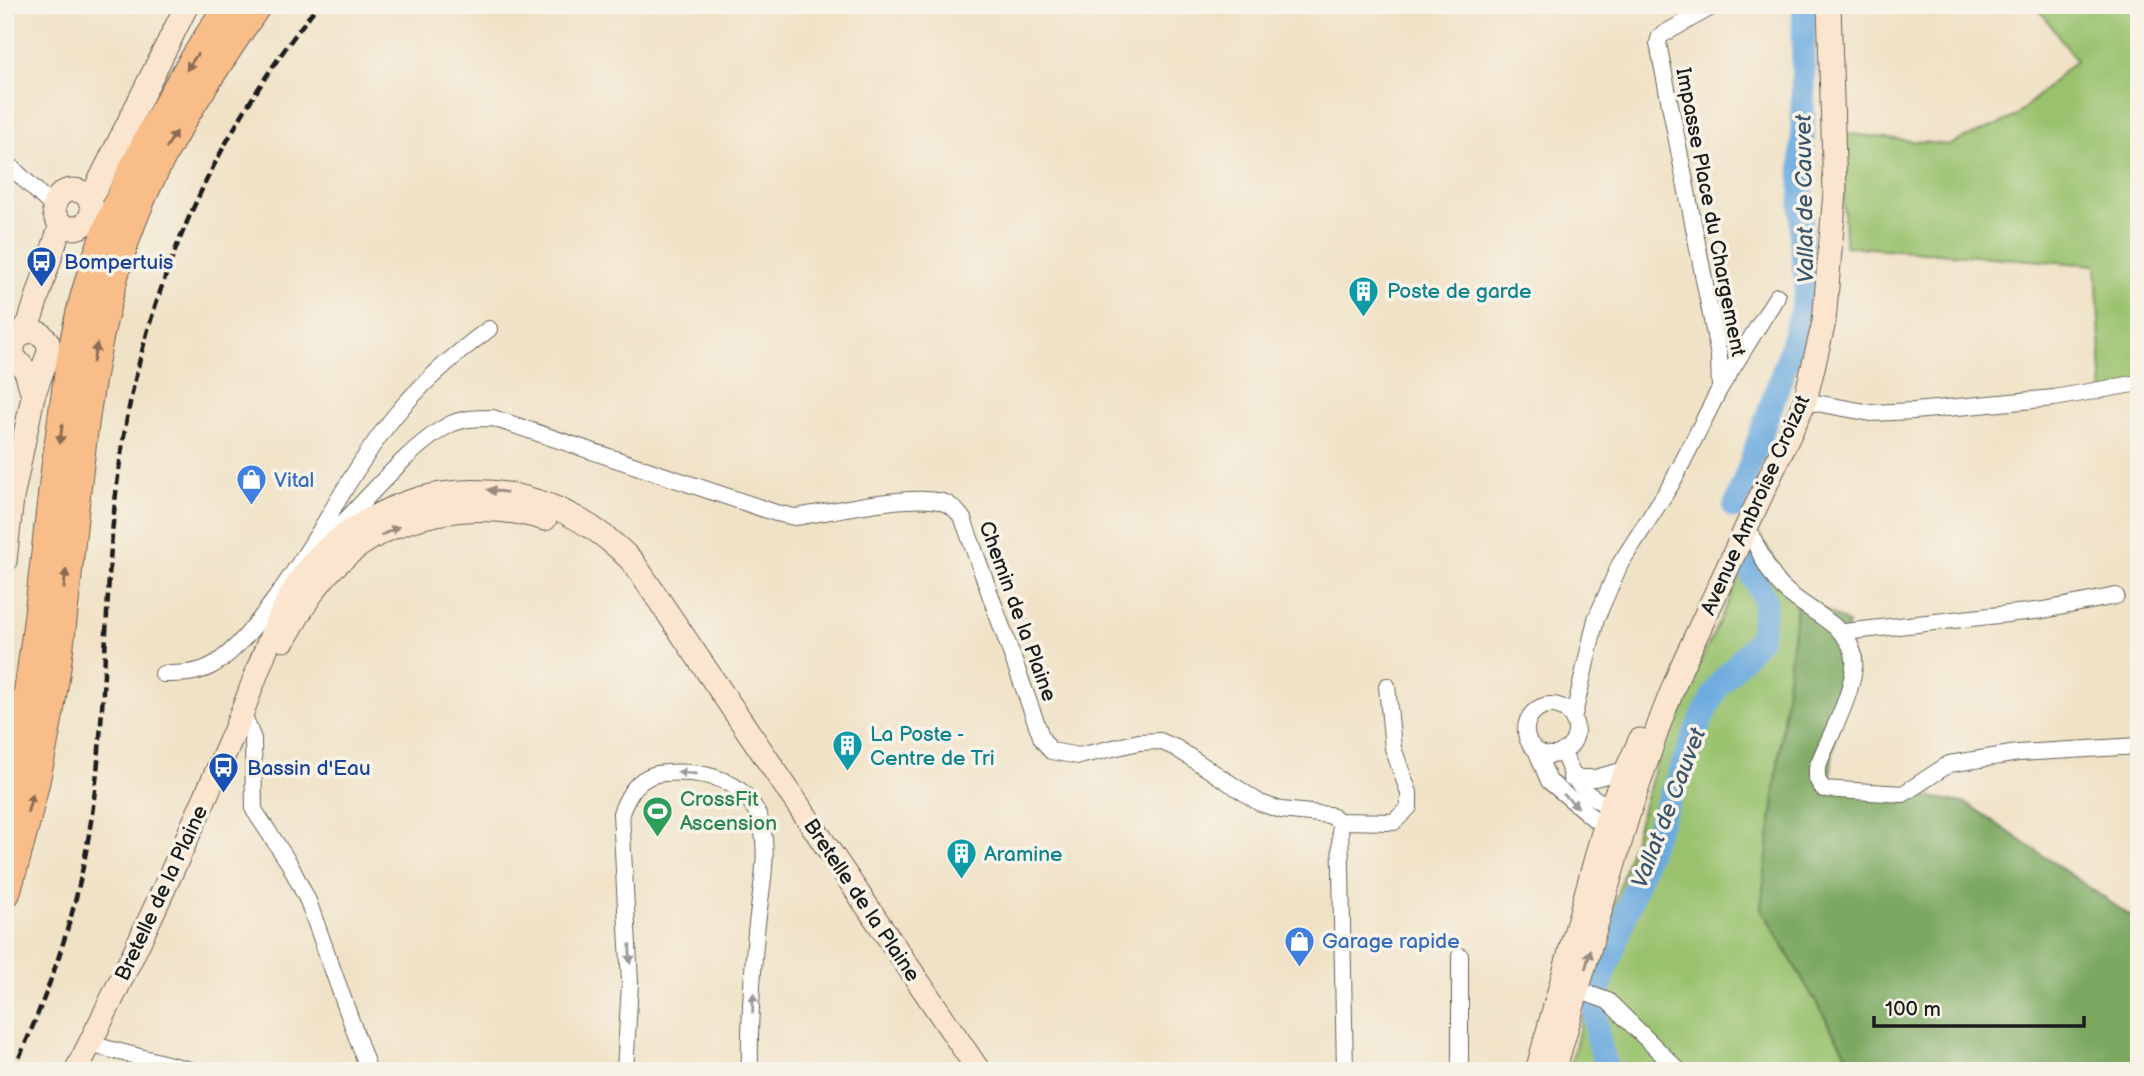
<svg xmlns="http://www.w3.org/2000/svg" width="2144" height="1076" font-family="'Balsamiq Sans',sans-serif">
  <style>
    .green { fill: #9ac26e; stroke: #5b6f45; stroke-width: 2 }
    .forest { fill: #7ba861; stroke: #4c623e; stroke-width: 2 }
    .lines { fill: none; stroke-linecap: round; stroke-linejoin: round }
    .river { stroke: #6dabdf; stroke-width: 24 }
    .street-casing { stroke: #666158; stroke-width: 18 }
    .secondary-casing { stroke: #666158; stroke-width: 25 }
    .highway-casing { stroke: #666158; stroke-width: 32 }
    .street { stroke: #fff; stroke-width: 16 }
    .secondary { stroke: #fce5cf; stroke-width: 23 }
    .highway { stroke: #f8bd88; stroke-width: 30 }
    .rail { stroke: #1c1c1c; stroke-width: 4.5; stroke-dasharray: 10 5; stroke-linecap: butt }
    .oneway { fill: #8a6c52 }
    .oneway2 { fill: #978b7e }
    .oneway3 { fill: #999 }
    .labels { text-anchor: middle; stroke-width: 7; stroke-linejoin: round; paint-order: stroke }
    .street-label { font-size: 21px; fill: #1c1c1c; stroke: #f7f3e8 }
    .transit-label { font-size: 21px; fill: #164399; stroke: #f7f3e8; text-anchor: start }
    .culture-label { font-size: 21px; fill: #0d838f; stroke: #f7f3e8; text-anchor: start }
    .shop-label { font-size: 21px; fill: #366cbe; stroke: #f7f3e8; text-anchor: start }
    .leisure-label { font-size: 21px; fill: #27864d; stroke: #f7f3e8; text-anchor: start }
    .water-label { font-size: 23px; font-style: italic; fill: #3c556a; stroke: #f7f3e8 }
  </style>
  <rect width="100%" height="100%" fill="#f7f3e8"/>
  <filter id="ink" filterUnits="userSpaceOnUse"><feTurbulence type="fractalNoise" baseFrequency=".0143" numOctaves="2"/><feDisplacementMap in="SourceGraphic" scale="14" xChannelSelector="R" yChannelSelector="G"/><feConvolveMatrix kernelMatrix="1 2 1 2 8 2 1 2 1" color-interpolation-filters="sRGB"/></filter>
  <filter id="wash" filterUnits="userSpaceOnUse"><feTurbulence type="fractalNoise" baseFrequency=".00686" numOctaves="4" result="noise"/><feDisplacementMap in="SourceGraphic" scale="28" xChannelSelector="R" yChannelSelector="G"/><feGaussianBlur stdDeviation="1.57" result="paint"/><feColorMatrix in="noise" values="0 0 0 0 0 0 0 0 0 0 0 0 0 0 0 0 0 1.4 0 .05"/><feComposite in="paint" operator="in"/></filter>
  <g filter="url(#wash)">
    <rect width="100%" height="100%" fill="#f0e2c6"/>
    <path class="green" d="M2036,5h103v387l-36,5 -7,-132 -251,-19 -3,-113 107,12 66,-28 61,-57z
      M1759,535l39,60 -37,313 95,163h-287l25,-100 68,-226z"/>
    <path class="forest" d="M1798,595l50,28 -18,155 138,26 171,118v149h-283l-95,-163z"/>
    <g class="lines">
      <path class="river" d="M1735,507l54,-152 18,-65 -6,-51 3,-234
        M1607,1071l-9,-33 -4,-36 57,-158 49,-122 18,-36 43,-49 4,-37 -20,-39"/>
    </g>
  </g>
  <g filter="url(#ink)">
    <g class="lines">
      <defs>
        <path id="street" d="M5,161l44,42
          M1720,388l57,-92
          M1805,401l66,12 43,-2 140,-13 85,-15
          M1747,527c10,18 18,41 32,57 23,27 80,42 75,83 -4,35 -25,69 -37,101v11l6,10 80,5 46,-30 69,-11 121,-7
          M332,534c32,-31 80,-91 119,-110 12,-6 28,-6 42,-6l283,95 19,4c35,-5 116,-24 147,-15 10,3 15,9 21,17l79,220 9,12 28,5 60,-14 21,-1 16,7 84,55 21,7 48,5 11,6 54,1 15,-15v-14l-16,-45 -6,-62
          M332,535l-9,-9c50,-88 83,-136 166,-197
          M1844,632l200,-22 72,-14
          M163,674c16,0 33,0 48,-8 37,-19 89,-103 112,-140
          M1526 730a25 25 0 1 1 50 0a25 25 0 1 1-50 0Z
          M243,713l10,26 1,71 35,53 19,38 61,170
          M1573,719l23,-100 24,-55 52,-81 48,-95 -1,-32 -61,-313 2,-7 55,-31
          M1536,750l13,31 63,53
          M1563,751c11,35 22,45 56,60
          M1571,778h24l30,-8
          M1340,821l5,250
          M1569,987l39,14 71,70
          M89,1044l105,27
          M625,1071l5,-88 -9,-170c8,-21 19,-39 44,-40 32,-2 71,3 89,34 21,34 5,88 2,126 -4,45 -7,93 -6,138
          M1460,1071v-115"/>
        <path id="secondary" d="M54 209a19 19 0 1 1 38 0a19 19 0 1 1-38 0Z
          M90,200l97,-195
          M33,396l-7,-25 -13,-15v-12l16,-21 32,-99
          M5,561l7,-63 21,-102 16,-44 -1,-10 -7,-8 -10,-3 -11,3
          M284,640c16,-27 31,-57 55,-78 54,-50 138,-64 206,-43
          M76,1071c55,-108 106,-220 155,-332 25,-56 39,-118 76,-169 17,-23 40,-38 65,-52 89,-49 192,-28 261,44l346,509
          M1537,1071l73,-264 30,-67
          M1554,1071l74,-256 33,-96 20,-51 124,-267 19,-79 11,-130 -6,-187"/>
        <path id="highway" d="M5,807c33,-122 38,-248 56,-373 7,-52 14,-106 30,-156 31,-99 82,-187 139,-273
          M5,893c22,-73 39,-146 50,-222 21,-146 22,-296 71,-436 29,-83 81,-158 130,-230"/>
      </defs>
      <use href="#street" class="street-casing"/>
      <use href="#secondary" class="secondary-casing"/>
      <use href="#highway" class="highway-casing"/>
      <use href="#street" class="street"/>
      <use href="#secondary" class="secondary"/>
      <use href="#highway" class="highway"/>
      <path class="rail" d="M13,1071c34,-73 62,-152 75,-231 21,-125 14,-253 32,-378 23,-170 92,-323 198,-457"/>
    </g>
    <defs><path id="oneway-solid" d="M-6-.8H1V-3.2L6.5 0L1 3.2V.8H-6Z" transform="scale(1.75)"/></defs>
    <g class="oneway">
      <use href="#oneway-solid" transform="translate(192 62) rotate(124)"/>
      <use href="#oneway-solid" transform="translate(171 140) rotate(-60)"/>
      <use href="#oneway-solid" transform="translate(95 353) rotate(-78)"/>
      <use href="#oneway-solid" transform="translate(61 434) rotate(98)"/>
      <use href="#oneway-solid" transform="translate(65 579) rotate(-84)"/>
      <use href="#oneway-solid" transform="translate(30 803) rotate(-75)"/>
    </g>
    <g class="oneway2">
      <use href="#oneway-solid" transform="translate(497 491) rotate(-173)"/>
      <use href="#oneway-solid" transform="translate(390 531) rotate(-26)"/>
      <use href="#oneway-solid" transform="translate(1588 959) rotate(-75)"/>
    </g>
    <g class="oneway3">
      <use href="#oneway-solid" transform="translate(687 773) rotate(-174)"/>
      <use href="#oneway-solid" transform="translate(1571 801) rotate(42)"/>
      <use href="#oneway-solid" transform="translate(630 954) rotate(89)"/>
      <use href="#oneway-solid" transform="translate(753 1003) rotate(-88)"/>
    </g>
  </g>
  <defs>
    <symbol id="bus-pin" viewBox="-11 -11 22 30"><path d="M0 17L-7.5 6A9.5 9.5 0 1 1 7.5 6Z" fill="#1a4fb4" stroke="#f7f3e8"/><path d="M-5-6H5V4H4V6H2V4H-2V6H-4V4H-5ZM-3.5-4V0h7V-4ZM-3.5 1.2v1.5H-2V1.2ZM2 1.2v1.5H3.5V1.2Z" fill="#fff"/></symbol>
    <symbol id="building-pin" viewBox="-11 -11 22 30"><path d="M0 17L-7.5 6A9.5 9.5 0 1 1 7.5 6Z" fill="#0f9aa8" stroke="#f7f3e8"/><path d="M-4-6H4V6H1V3H-1V6H-4ZM-2.5-4.3h1.7v1.8h-1.7ZM.8-4.3h1.7v1.8H.8ZM-2.5-1h1.7V.8h-1.7ZM.8-1h1.7V.8H.8Z" fill="#fff"/></symbol>
    <symbol id="shop-pin" viewBox="-11 -11 22 30"><path d="M0 17L-7.5 6A9.5 9.5 0 1 1 7.5 6Z" fill="#3f7fe0" stroke="#f7f3e8"/><path d="M-5-2.5h2.3a2.7 3.5 0 0 1 5.4 0H5L5.5 6h-11ZM-1.5-2.5h3a1.5 2.3 0 0 0-3 0Z" fill="#fff"/></symbol>
    <symbol id="stadium-pin" viewBox="-11 -11 22 30"><path d="M0 17L-7.5 6A9.5 9.5 0 1 1 7.5 6Z" fill="#2e9e5b" stroke="#f7f3e8"/><path d="M0-5a6.5 5 0 1 0 0 10a6.5 5 0 1 0 0-10ZM-3.5-1.8h7v3.6h-7Z" fill="#fff"/></symbol>
  </defs>
  <g fill-rule="evenodd">
    <use href="#bus-pin" x="24" y="244" width="35" height="47"/>
    <use href="#building-pin" x="1346" y="274" width="35" height="47"/>
    <use href="#shop-pin" x="234" y="462" width="35" height="47"/>
    <use href="#building-pin" x="830" y="728" width="35" height="47"/>
    <use href="#bus-pin" x="206" y="750" width="35" height="47"/>
    <use href="#stadium-pin" x="640" y="794" width="35" height="47"/>
    <use href="#building-pin" x="944" y="836" width="35" height="47"/>
    <use href="#shop-pin" x="1282" y="924" width="35" height="47"/>
  </g>
  <g class="labels">
    <g class="street-label">
      <text transform="translate(1711 212) rotate(79)" y="7">Impasse Place du Chargement</text>
      <text transform="translate(1755 505) rotate(-66)" y="7">Avenue Ambroise Croizat</text>
      <text transform="translate(1018 611) rotate(70)" y="7">Chemin de la Plaine</text>
      <text transform="translate(161 893) rotate(-65)" y="7">Bretelle de la Plaine</text>
      <text transform="translate(862 900) rotate(56)" y="7">Bretelle de la Plaine</text>
    </g>
    <g class="transit-label">
      <text x="64" y="269">Bompertuis</text>
      <text x="247" y="775">Bassin d'Eau</text>
    </g>
    <g class="culture-label">
      <text x="1387" y="298">Poste de garde</text>
      <text x="870" y="741">La Poste -<tspan x="870" dy="24">Centre de Tri</tspan></text>
      <text x="984" y="861">Aramine</text>
    </g>
    <g class="shop-label">
      <text x="274" y="487">Vital</text>
      <text x="1322" y="948">Garage rapide</text>
    </g>
    <g class="leisure-label">
      <text x="680" y="806">CrossFit<tspan x="680" dy="24">Ascension</tspan></text>
    </g>
    <g class="water-label">
      <text transform="translate(1804 199) rotate(-91)" y="8">Vallat de Cauvet</text>
      <text transform="translate(1668 808) rotate(-69)" y="8">Vallat de Cauvet</text>
    </g>
  </g>
  <rect width="2144" height="1076" fill="none" stroke="#f7f3e8" stroke-width="28"/>
  <path d="M1874 1016v10h210v-10" fill="none" stroke="#1c1c1c" stroke-width="3.5"/>
  <text x="1885" y="1016" font-size="21" fill="#1c1c1c" stroke="#f7f3e8" stroke-width="5" paint-order="stroke">100 m</text>
</svg>
